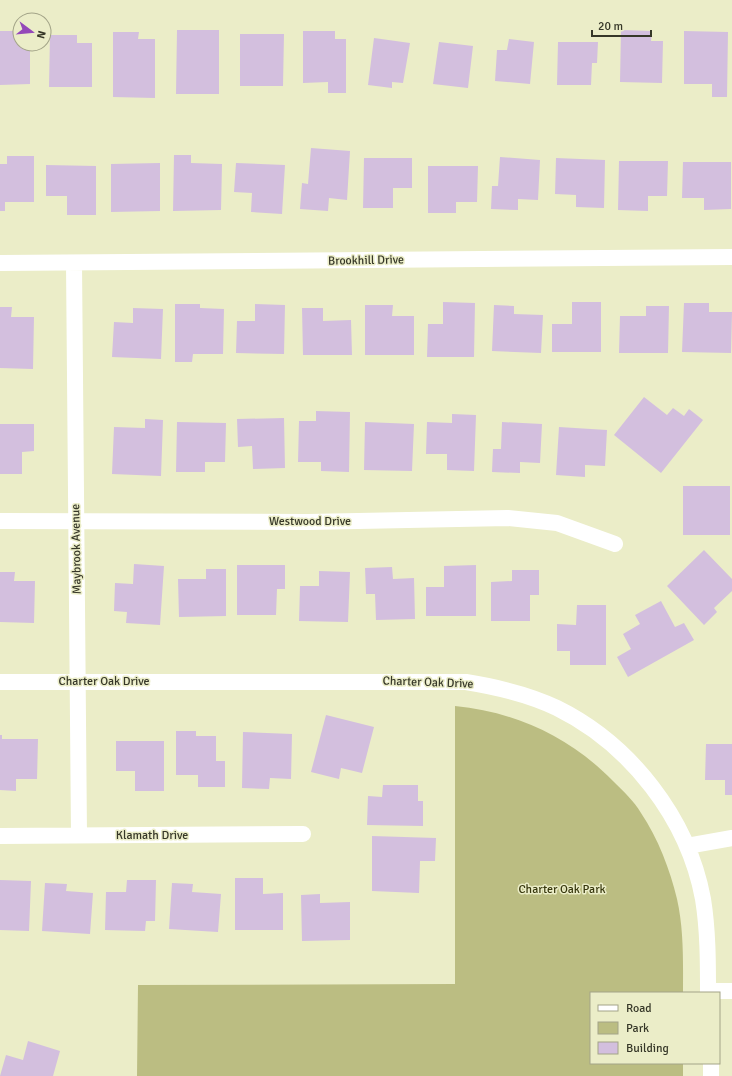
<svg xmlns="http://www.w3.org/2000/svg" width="732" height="1076" font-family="Signika,sans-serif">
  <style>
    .green { fill: #bbbd82 }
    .building { fill: #d3bfde }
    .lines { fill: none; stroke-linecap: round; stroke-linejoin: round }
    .street { stroke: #fff; stroke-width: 16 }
    .labels { text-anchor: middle; stroke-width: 3; stroke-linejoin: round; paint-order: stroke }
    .street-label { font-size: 12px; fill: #363728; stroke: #ebedc8 }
    .park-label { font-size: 12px; fill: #37370d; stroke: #ebedc8 }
  </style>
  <rect width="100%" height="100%" fill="#ebedc8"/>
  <path class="green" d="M455,706c61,6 115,31 158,75 10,10 21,20 28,32 17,25 29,57 36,86 7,31 6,63 6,94h-92v70h92v13h-546l1,-91 317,-1z"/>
  <path class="building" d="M177,30h42v64h-43z
    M621,30l31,1 -1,10h12l-1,42 -42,-1z
    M0,31h20v13h10v40l-30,1z
    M303,31h32v8h11v54h-18v-11l-25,1z
    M684,31l44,1 -1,65h-15v-13h-28z
    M113,32h26l-1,7h17v59l-42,-1z
    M240,34h44l-1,52h-43z
    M50,35h27v8h15v44h-43z
    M374,38l36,5 -7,40 -11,-1v6l-24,-3z
    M509,39l25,3 -4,42 -35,-3 2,-31h10z
    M439,42l34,4 -5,42 -35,-4z
    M558,42h40l-1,21h-5l-1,22h-34z
    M311,148l39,3 -3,49 -18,-2 -1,13 -28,-2 2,-26 6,1z
    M174,155h17v8l31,1 -1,46 -48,1z
    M7,156h27v46h-29v9h-5v-47h7z
    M500,157l40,3 -2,40 -20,-1v11l-27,-1 1,-23h6z
    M364,158h48v30h-19v20h-30z
    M556,158l49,2 -1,48 -28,-1v-12l-21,-1z
    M619,161h49l-1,35h-19v15l-30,-1z
    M683,162h48v47l-27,1v-12h-22z
    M160,163v48l-49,1v-48z
    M236,163l49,2 -3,49 -31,-2 1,-19 -18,-1z
    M46,165l50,1v49h-29v-19h-21z
    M428,166h50l-1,36h-21v11h-28z
    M443,302l32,1 -1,54h-47l1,-33h15z
    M572,302h29v50h-49v-28h20z
    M684,303h25v9h23l-1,41 -49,-1z
    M175,304h25v4l24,1 -1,45h-30l-1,8h-17z
    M255,304l30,1 -1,49 -48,-1 1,-32h18z
    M365,305h28l-1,11h22v39h-49z
    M494,305l20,1v8l29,1 -2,38 -49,-2z
    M646,306h23l-1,47h-49l1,-37h26z
    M0,307h12l-1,10h23l-1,52 -33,-1z
    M133,308l30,1 -2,50 -49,-2 2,-35 19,1z
    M302,308h21v13l28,-1 1,35h-49z
    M644,397l23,18 6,-7 11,8 5,-7 14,11 -42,53 -47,-38z
    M316,411l34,1 -1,60 -28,-1v-9h-23l1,-41h17z
    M452,414l24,1 -2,56 -27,-1v-16h-21l1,-32 25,1z
    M284,418l1,50 -32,1 -1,-23 -14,1 -1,-28z
    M145,419l18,1 -2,56 -49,-2 2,-47 31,1z
    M177,422l49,1 -1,39h-20v10h-29z
    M365,422l49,2 -2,47 -48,-1z
    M502,422l40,2 -2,39 -20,-1v11l-28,-1 1,-23h8z
    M0,424h34v27l-12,1v22h-22z
    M559,427l48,3 -2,36 -20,-1v12l-29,-2z
    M683,486h47v49h-47z
    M704,550l28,29v12l-18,17 3,4 -13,13 -37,-39z
    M134,564l30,2 -4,59 -34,-2 1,-11 -13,-1 1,-28 18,1z
    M237,565h48v24h-8l-1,26h-39z
    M476,565v51h-50v-29h18v-21z
    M392,567l1,12 21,-1 1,41 -39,1 -1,-26h-9l-1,-26z
    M206,569h20v47l-47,1 -1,-38h28z
    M512,570h27v25h-9v26h-39v-39l21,-1z
    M319,571l31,1 -2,50 -49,-1 1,-35h19z
    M0,572h15l-1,9h21l-1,42 -34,-1z
    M661,601l14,26 9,-4 10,17 -66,37 -11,-20 14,-8 -8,-15 17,-10 -5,-9z
    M577,605h29v60h-36v-14h-13v-27l19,1z
    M326,715l48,12 -12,46 -21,-5 -2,11 -28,-7z
    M176,731h20v5h20v25h9v26h-27v-12h-22z
    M243,732l49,2 -1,45 -21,-1 -1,11 -27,-1z
    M0,735h2v4h36l-1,40h-21v12l-16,-1z
    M116,741h48v50h-29v-20h-19z
    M706,744h26v51h-7v-15h-20z
    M383,785h35v16h5v25l-56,-1 1,-29 14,1z
    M372,836l64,2 -1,23h-15l-1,32 -47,-2z
    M235,878h28v16l20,-1v37h-48z
    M0,880l31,1 -2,50 -29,-1z
    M127,880h29l-1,41h-9l-1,10 -40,-1 1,-38h20z
    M45,883l22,1 -1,7 27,2 -3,41 -48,-3z
    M172,883l21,1 -1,8 29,2 -3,38 -49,-3z
    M320,894v9l30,-1v38l-48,1 -1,-46z
    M28,1041l32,10 -7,25h-53l6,-21 17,5z"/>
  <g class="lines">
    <path class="street" d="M0,263l732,-6
      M74,263l5,572
      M0,521l308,1 200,-4 49,5 58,21
      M0,682h466c31,5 62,12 91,26 73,36 131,110 146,191 5,31 5,63 5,94
      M0,836l303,-2
      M687,846l45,-8
      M708,991h24
      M711,1063v13"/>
  </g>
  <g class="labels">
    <g class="street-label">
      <text transform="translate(366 260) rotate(-1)" y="4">Brookhill Drive</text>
      <text x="310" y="525">Westwood Drive</text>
      <text transform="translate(76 549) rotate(-91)" y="4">Maybrook Avenue</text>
      <text x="104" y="685">Charter Oak Drive</text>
      <text transform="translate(428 682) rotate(2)" y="4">Charter Oak Drive</text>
      <text x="152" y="839">Klamath Drive</text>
    </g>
    <g class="park-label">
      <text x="562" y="893">Charter Oak Park</text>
    </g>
  </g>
  <rect x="590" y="992" width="130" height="72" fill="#ebedc8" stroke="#a3a488"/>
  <rect x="598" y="1005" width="20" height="6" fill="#ffffff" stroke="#a3a488"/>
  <text x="626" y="1012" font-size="12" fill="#363728">Road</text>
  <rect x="598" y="1022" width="20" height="12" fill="#bbbd82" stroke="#a3a488"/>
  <text x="626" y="1032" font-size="12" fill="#363728">Park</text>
  <rect x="598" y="1042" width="20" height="12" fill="#d3bfde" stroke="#a3a488"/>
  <text x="626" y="1052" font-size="12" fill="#363728">Building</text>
  <g transform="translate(32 32) rotate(106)"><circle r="19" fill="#ebedc8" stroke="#a3a488"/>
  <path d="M0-3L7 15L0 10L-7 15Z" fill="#9448b9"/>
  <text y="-6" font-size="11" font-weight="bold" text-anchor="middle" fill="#363728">N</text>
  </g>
  <path d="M592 30v6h59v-6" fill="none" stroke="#363728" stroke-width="2"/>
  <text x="598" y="30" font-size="12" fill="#363728" stroke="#ebedc8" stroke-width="3" paint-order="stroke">20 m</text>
</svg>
